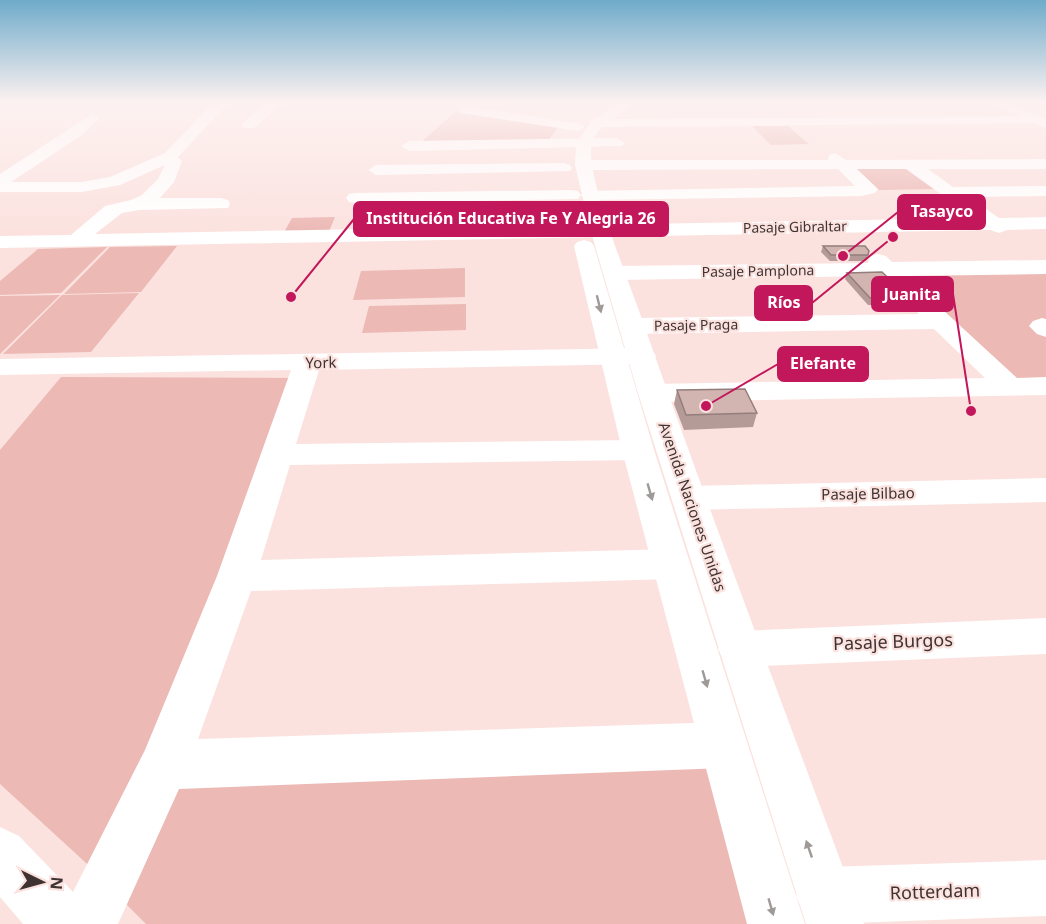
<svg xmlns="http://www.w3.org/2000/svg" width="1046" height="924" font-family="'Noto Sans',sans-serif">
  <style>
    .green { fill: #ecb9b5 }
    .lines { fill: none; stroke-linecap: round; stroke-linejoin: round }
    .street { fill: #fff; fill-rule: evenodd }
    .secondary { fill: #fff; fill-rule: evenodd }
    .primary { fill: #fff; fill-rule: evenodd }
    .wall { fill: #b59b98 }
    .building { fill: #d2b4b1; stroke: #937e7c; stroke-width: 1.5 }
    .oneway { fill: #9f9998 }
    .labels { text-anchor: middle; stroke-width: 4.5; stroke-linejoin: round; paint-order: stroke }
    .far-street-label { font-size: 14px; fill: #3f3332; stroke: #fbe2df }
    .street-label { font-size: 15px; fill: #3f3332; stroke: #fbe2df }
    .near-street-label { font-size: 18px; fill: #3f3332; stroke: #fbe2df }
    .leader { fill: none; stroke: #c2185b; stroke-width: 2 }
    .callout-dot { fill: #c2185b; stroke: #fbe2df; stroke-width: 2 }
    .callout { fill: #c2185b; stroke: #c2185b; stroke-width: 2 }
    .callout-label { font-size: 16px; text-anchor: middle; font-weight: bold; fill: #fff }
  </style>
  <rect width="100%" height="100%" fill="#fbe2df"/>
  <path class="green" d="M455,112l103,15 -12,17 -128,1z
    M752,126h36l21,18 -38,1z
    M908,165l33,24 -62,1 -30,-24z
    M335,217l-7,17h-45l9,-16z
    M177,246l-36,46 -77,2 46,-47z
    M107,247l-46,46 -61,2v-14l38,-32z
    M465,268v29l-112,3 8,-29z
    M1046,271v112h-36l-117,-110z
    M139,293l-48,59 -88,2 59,-59z
    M60,295l-60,59v-58z
    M466,304v26l-104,3 7,-27z
    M61,377l237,1 -200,496 -98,-90v-334z
    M710,747l50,177h-614l-31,-31 57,-124z"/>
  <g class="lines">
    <path class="street" d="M217,103h18l-13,7 -44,47 4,4 -8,21 -14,16h61l7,2 2,4 -2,4 -89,2 -17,3 -27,21 879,-16 -68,-49h-49l21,20 -3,4 -14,3 -271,4 -6,-1 -3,-4 3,-4 271,-5 -17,-17 -255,1 -8,-5 8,-5h245l1,-5 6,-2 11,7 200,-1v10h-118l25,18 93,-1v10l-77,1 30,21 47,-1v12l-39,1 -8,3 -9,-3 -990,18v-12l71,-1 34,-29 26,-6 11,-5 16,-16 7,-14 -45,20 -38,7h-82v-18l92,-60 7,4 -17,17 -71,47h71l28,-5 55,-24 47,-49z
      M265,103h17l-28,25h-10l-2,-3 2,-3z
      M466,106l112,17 7,4 -7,4 -117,-18 -2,-3z
      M1038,116l7,4 -2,3 -446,4 -7,-4 7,-4z
      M617,138l8,5 -3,3 -213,5 -8,-5 8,-5z
      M564,163l6,2 2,3 -2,3 -194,4 -8,-5 8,-5z
      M572,190l6,1 3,4 -3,4 -223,4 -6,-1 -3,-4 3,-4 6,-1z
      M878,254l8,2 6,6 154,-2v14l-140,2 111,102 29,-1v18l-393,7 -10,-3 -5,-6 5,-6 10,-3 332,-6 -51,-49 -302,5 -9,-3 -4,-5 4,-5 9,-3 287,-4 -38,-38 -267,4 -8,-2 -3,-5 3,-5 8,-2 254,-3 2,-7z
      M1042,318l4,1v18l-9,-3 -8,-8 4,-5z
      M642,348l10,2 4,6 -4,6 -10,2 -323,6 -23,74 342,-4 11,3 5,7 -5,7 -11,3 -348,5 -29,95 410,-11 14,5 5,10 -5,10 -14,5 -420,12 -53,148 526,-17 17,7 7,16 -7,16 -17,7 -545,21 -61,135h-95l-23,-27v-70l19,9 54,56 72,-142 72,-174 74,-206 -291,5v-16z
      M1046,478v24l-356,8 -12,-4 -6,-8 6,-8 12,-4z
      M1046,618v36l-306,13 -15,-5 -7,-13 7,-13 15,-5z
      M1046,860v56l-223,8 -18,-8 -9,-20 9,-20 20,-9z"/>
    <path class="secondary" d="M618,103h14c-12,15 -35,20 -40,41 -8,27 35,133 46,164 72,206 150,411 226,616h-58l-168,-531 -47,-161 -16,-67 1,-22 16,-23z
      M584,240l7,2 3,4 60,204 151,474h-58l-125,-474 -48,-204 3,-4z"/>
    <path class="primary" d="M991,103h16l39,16v9z"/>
  </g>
  <path class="wall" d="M823,246l46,5 -3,10h-36l-9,-9z
    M847,273l61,24 -2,7 -38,1 -23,-26z
    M677,390l80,23 -4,14 -69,3 -10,-26z"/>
  <path class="building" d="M823,246h42l4,5 -1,4h-37z
    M882,272l26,25 -38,1 -23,-25z
    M745,389l12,24 -71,2 -9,-25z"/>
  <defs><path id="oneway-solid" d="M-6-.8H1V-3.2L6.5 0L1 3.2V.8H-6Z" transform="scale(1.5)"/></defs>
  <g class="oneway">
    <use href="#oneway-solid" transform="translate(599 304) rotate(76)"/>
    <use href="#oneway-solid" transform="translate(650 492) rotate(74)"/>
    <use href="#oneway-solid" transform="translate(705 679) rotate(74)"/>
    <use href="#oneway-solid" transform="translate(809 849) rotate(-109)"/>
    <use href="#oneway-solid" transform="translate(771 907) rotate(74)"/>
  </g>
  <linearGradient id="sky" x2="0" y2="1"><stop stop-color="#6fabca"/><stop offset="0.44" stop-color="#fdf2f1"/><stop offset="1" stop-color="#fdf2f1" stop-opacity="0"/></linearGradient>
  <rect width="1046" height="232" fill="url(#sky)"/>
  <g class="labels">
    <g class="far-street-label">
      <text transform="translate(795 227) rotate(-1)" y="5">Pasaje Gibraltar</text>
      <text transform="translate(758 271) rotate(-1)" y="5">Pasaje Pamplona</text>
      <text transform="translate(696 325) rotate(-1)" y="5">Pasaje Praga</text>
    </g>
    <g class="street-label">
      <text transform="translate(321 363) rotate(-1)" y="5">York</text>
      <text transform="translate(868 494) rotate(-1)" y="5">Pasaje Bilbao</text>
      <text transform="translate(692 507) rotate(71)" y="5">Avenida Naciones Unidas</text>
    </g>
    <g class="near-street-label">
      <text transform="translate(893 642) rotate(-2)" y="6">Pasaje Burgos</text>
      <text transform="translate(935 892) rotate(-2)" y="6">Rotterdam</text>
    </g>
  </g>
  <path class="leader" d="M843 256L898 212M291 297L354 219M971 411L953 294M893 237L812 303M706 406L778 364"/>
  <g class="callout-dot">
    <circle cx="843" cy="256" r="6"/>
    <circle cx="291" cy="297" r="6"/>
    <circle cx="971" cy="411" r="6"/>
    <circle cx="893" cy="237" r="6"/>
    <circle cx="706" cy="406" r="6"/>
  </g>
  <g class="callout">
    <rect x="898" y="195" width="87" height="34" rx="6"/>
    <rect x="354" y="202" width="314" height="34" rx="6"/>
    <rect x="872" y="277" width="81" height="34" rx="6"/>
    <rect x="755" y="286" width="57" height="34" rx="6"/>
    <rect x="778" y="347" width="90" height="34" rx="6"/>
  </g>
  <g class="callout-label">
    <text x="942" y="217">Tasayco</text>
    <text x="511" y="224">Institución Educativa Fe Y Alegria 26</text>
    <text x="912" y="300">Juanita</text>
    <text x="784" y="308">Ríos</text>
    <text x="823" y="369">Elefante</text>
  </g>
  <g transform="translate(42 882) rotate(95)" stroke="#fbe2df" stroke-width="4.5" paint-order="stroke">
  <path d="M0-4.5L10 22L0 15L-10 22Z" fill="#3f3332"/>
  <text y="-9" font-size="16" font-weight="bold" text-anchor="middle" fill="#3f3332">N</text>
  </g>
</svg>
